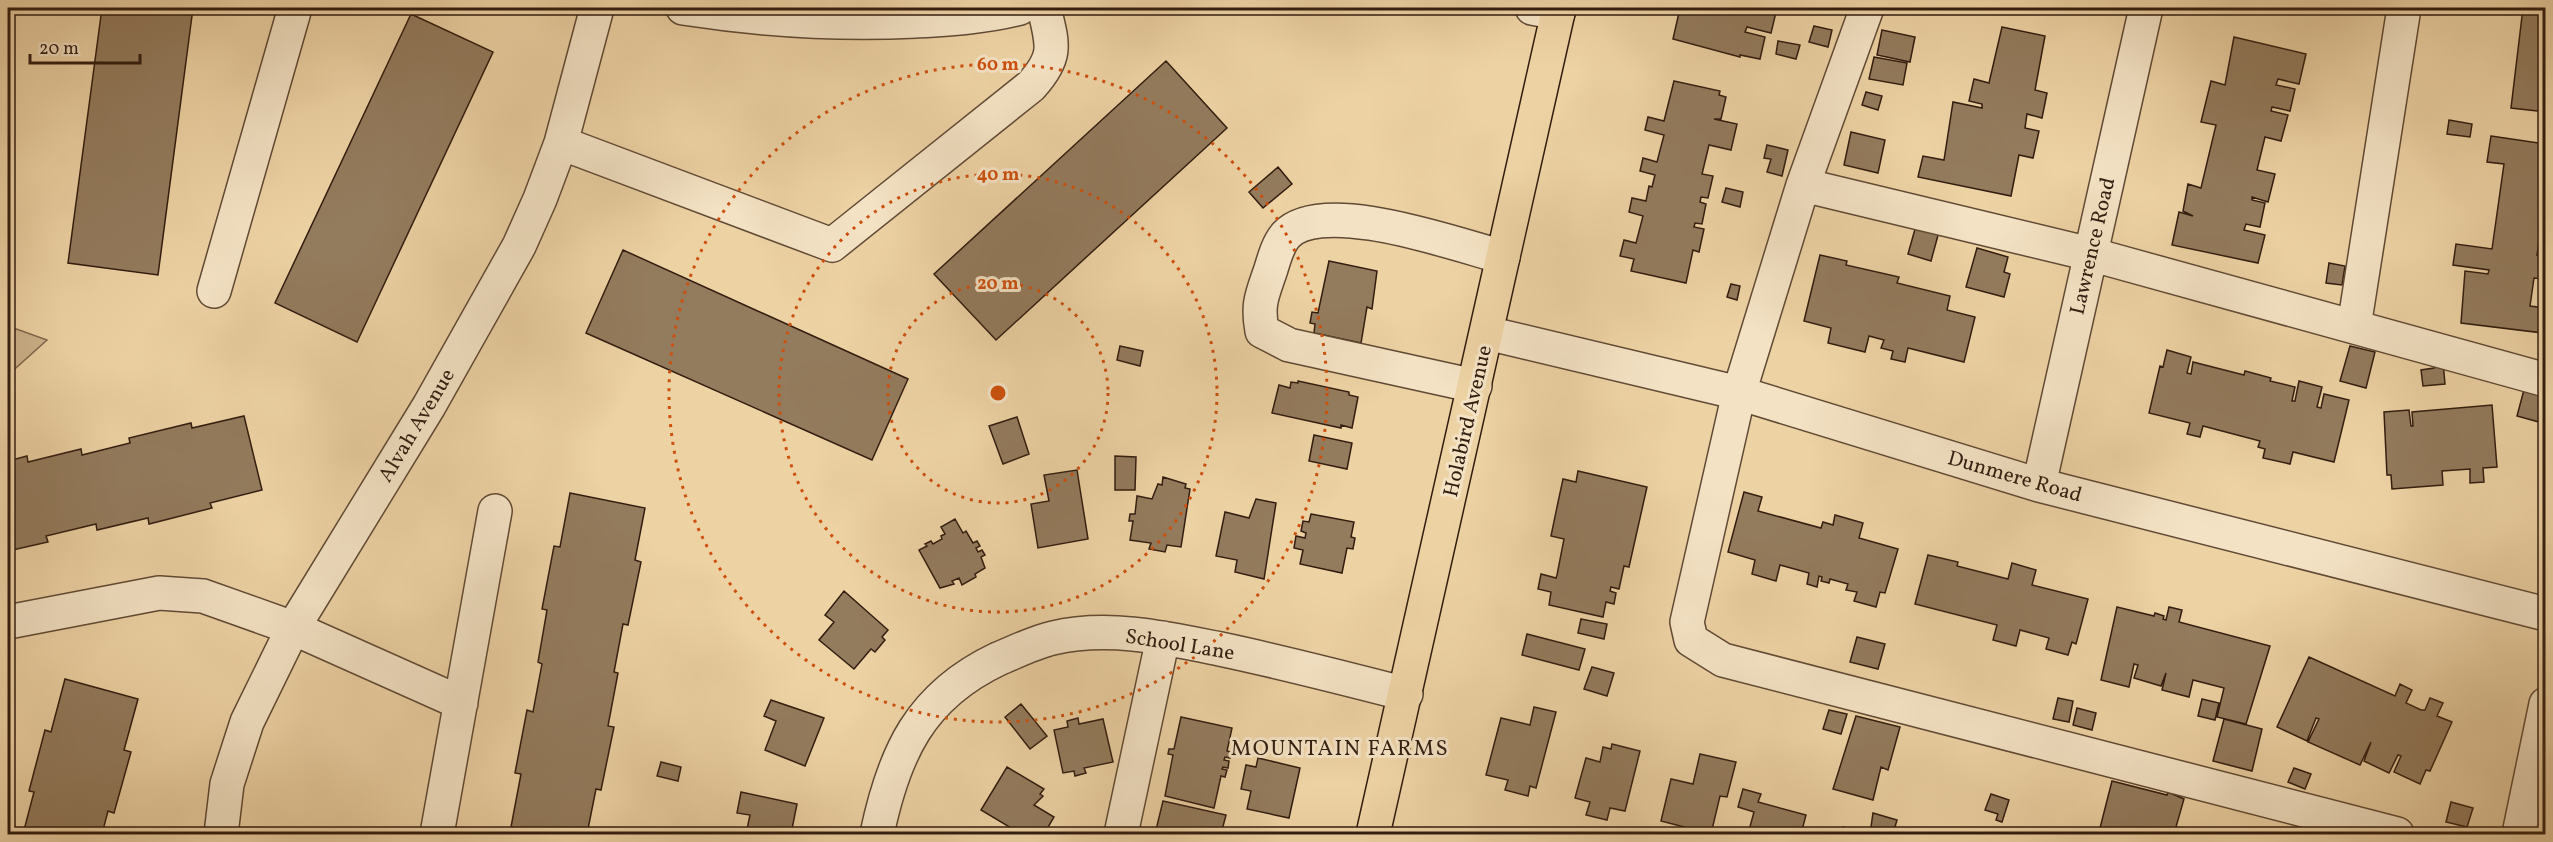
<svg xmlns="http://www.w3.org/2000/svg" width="2553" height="842" font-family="Vollkorn,serif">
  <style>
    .green { fill: #cdb38b; stroke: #80684e; stroke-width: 1.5 }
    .building { fill: #937b5d; stroke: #321d10; stroke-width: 1.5 }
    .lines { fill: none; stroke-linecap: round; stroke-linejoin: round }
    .minor-casing { stroke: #614a35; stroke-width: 36 }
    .major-casing { stroke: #321d10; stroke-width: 36 }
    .minor { stroke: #f3e2c4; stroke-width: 33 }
    .major { stroke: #edd2a4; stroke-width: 33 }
    .ring { fill: none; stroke: #cd500d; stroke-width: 3; stroke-dasharray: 3 6 }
    .labels { text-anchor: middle; stroke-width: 6; stroke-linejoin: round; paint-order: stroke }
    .street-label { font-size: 21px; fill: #321d10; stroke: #f3e2c4 }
    .neighbourhood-label { font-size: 22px; letter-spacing: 1.5px; fill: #321d10; stroke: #f3e2c4 }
    .centre { fill: #cd500d; stroke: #f3e2c4; stroke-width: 3 }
    .ring-label { font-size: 18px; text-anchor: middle; font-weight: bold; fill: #cd500d; stroke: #f3e2c4; stroke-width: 6; stroke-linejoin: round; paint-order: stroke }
  </style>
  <rect width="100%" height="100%" fill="#edd2a4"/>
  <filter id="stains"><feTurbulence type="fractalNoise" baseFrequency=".00333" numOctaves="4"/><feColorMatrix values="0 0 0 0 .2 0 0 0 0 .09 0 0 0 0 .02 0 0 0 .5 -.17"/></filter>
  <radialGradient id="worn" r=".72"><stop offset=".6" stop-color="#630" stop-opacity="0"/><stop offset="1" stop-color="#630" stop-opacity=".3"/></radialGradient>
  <path class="green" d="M8,326l39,14 -39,35z"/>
  <path class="building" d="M102,8h91l-35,267 -90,-12z
    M1680,8h97l-6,25 -24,-6 -2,5 20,5 -5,22 -20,-4v2l-67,-18z
    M2523,8h23v104l-35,-4z
    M411,14l82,38 -136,290 -82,-39z
    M1814,26l18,4 -4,17 -19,-5z
    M2002,27l43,9 -10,54 12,3 -5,25 -15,-4 -2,14 14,3 -6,27 -14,-3 -8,41 -93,-19 5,-21 21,4 9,-58 29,6v-4l-13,-3 5,-22 15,4z
    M1882,30l33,7 -5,25 -33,-7z
    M2234,37l72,17 -7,30 -21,-5 -2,6 19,4 -5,22 -18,-4 -1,4 17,4 -7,26 -16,-4 -8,33 18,4 -7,28 -16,-5v3l13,3 -5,24 -14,-3 -2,6 21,5 -7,28 -86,-18 7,-33 14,4 -10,-5 5,-27 13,4 15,-63 -15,-3 10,-41 14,4z
    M1778,41l22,4 -4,14 -20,-5z
    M1874,57l33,6 -4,22 -34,-6z
    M1166,61l61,67 -231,212 -62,-66z
    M1674,81l46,10 -1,4 7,2 -5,22h-7l23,5 -6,26 -22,-5 -7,29 11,2 -5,22 -7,-1 -1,5 6,2 -4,20 -7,-1 -1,4 10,2 -5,23 -6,-2 -7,33 -55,-12 3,-12 -14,-3 4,-16 12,3 7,-27 -14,-4 3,-14 14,3 3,-15 3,1 3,-12 -15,-4 3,-13 14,4 7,-27 -19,-5 3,-13 16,4z
    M1866,92l16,4 -4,14 -16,-5z
    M2449,120l23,4 -2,13 -23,-3z
    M1851,132l34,8 -7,33 -34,-8z
    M2491,136l55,8v51l-9,60h6l-2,10 5,1v13l-12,-1 -4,28 16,2 -3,25 -82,-10 4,-52 23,3 1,-4 -36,-5 3,-21 36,5 12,-85 -17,-2z
    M1767,145l21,5 -6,26 -15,-4 4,-13 -7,-1z
    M1278,167l14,17 -29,24 -14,-16z
    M1726,188l17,4 -3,15 -18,-5z
    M1917,222l23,6 -9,33 -23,-7z
    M1977,248l31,9 -4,15 6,2 -6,23 -38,-10z
    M623,250l285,129 -36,81 -286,-127z
    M1820,255l27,6 -1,4 53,12 -2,6 53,13 -3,14 28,7 -11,45 -56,-14 -3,14 -14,-3 2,-8 -12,-3 3,-8 -15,-4 -4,16 -37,-9 3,-15 -27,-7z
    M1329,261l48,10 -5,38 -5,-2 -6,36 -47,-10 1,-9 -5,-1 2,-11 6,1z
    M2329,263l16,3 -3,19 -16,-2z
    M1731,284l9,2 -3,14 -10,-3z
    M1120,346l23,5 -3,15 -23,-6z
    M2350,346l25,6 -9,36 -26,-7z
    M2167,350l24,7 -4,16 4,1 2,-12 51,13 1,-4 26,7 -1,3 25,6 -3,14h3l4,-20 23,6 -5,20 4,1 3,-14 25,6 -15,62 -41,-10 -3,12 -27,-6 2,-9 -7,-2 2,-6 -57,-15 -3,11 -13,-3 3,-11 -41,-10 11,-47 3,1z
    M2434,362h9l2,22 -22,2 -2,-16 13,-2z
    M1298,381l51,11v3l9,2 -6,31 -11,-3v3l-69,-15 7,-28 11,3 1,-6 7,1z
    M2525,386l21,5v33l-29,-8z
    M2492,405l5,62 -14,1 1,14 -14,1v-14l-28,2 1,14 -51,4 -1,-14h-4l-3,-63 25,-2 2,16h2l-1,-14z
    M244,416l18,74 -52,13 2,5 -63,16 -1,-6 -51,12 -1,-6 -50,12 2,6 -40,9v-90l19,-5 1,6 53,-13 1,6 48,-12 -1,-5 62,-15 1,5z
    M1017,417l12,37 -26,10 -14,-38z
    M1314,435l38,8 -5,26 -38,-8z
    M1115,456l21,1 -1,33h-20z
    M1077,470l11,69 -50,9 -7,-44 18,-3 -5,-26z
    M1578,471l69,16 -18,80 -5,-1 -5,23 -8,-2 -1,4 6,2 -2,11 -8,-2 -3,15 -54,-12 2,-13 -13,-3 3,-15 15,4 1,-3 7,-36 -13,-3 6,-29 6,-28 13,3z
    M1163,477l23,7 -1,4 5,1 -9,58 -14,-2 -2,7 -16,-3 2,-6 -21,-3 3,-19h-4l1,-7h5l2,-18 15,3 6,-15 4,1z
    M1744,492l18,5 -4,14 63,17 2,-6 10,3 2,-10 28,8 -4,15 39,11 -13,44 -5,-1 -4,15 -22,-6 3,-9 -11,-2 2,-6 -18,-5 -1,4 -8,-2 1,-4 -3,-1 -2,11 -10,-3 2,-11 -29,-8 -4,16 -24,-7 3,-14 -27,-8z
    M570,493l75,15 -10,52 6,2 -13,63 -5,-1 -9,48 4,1 -10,53 6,1 -13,63 -5,-1 -9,45h-36l-40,-7 10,-53 -6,-1 12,-63 6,2 9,-48 -4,-2 9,-52 -5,-1 12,-63 6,1z
    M1256,499l20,4 -12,76 -29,-7 2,-12 -21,-4 9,-44 24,6z
    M1311,514l43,8 -3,15 4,1 -2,11 -6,-1 -5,25 -42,-9 3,-14 -9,-2 2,-12 9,2 1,-5 -5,-2 2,-10 6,1z
    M955,519l8,14 3,-2 7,12 4,-2 3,5 -4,2 2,4 4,-2 3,5 -4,2 4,11 -10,6 1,3 -14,8 -3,-7 -7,3 2,3 -14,4 -21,-38 8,-4 -2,-2 6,-3 2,3 9,-5 -1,-3 4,-2 -4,-7z
    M1928,555l30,7 -1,4 51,13 4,-16 24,7 -4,15 56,14 -12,45 -4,-2 -4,13 -22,-6 3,-11 -29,-8 -4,16 -23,-6 4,-15 -82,-21z
    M844,591l44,39 -6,7 3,3 -10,12 -4,-3 -17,20 -35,-29 15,-18 -9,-7z
    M2117,607l37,9 1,-3 9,3 -1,3 3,1 3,-13 13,3 -3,12 91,24 -24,78 -29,-7 7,-29 -31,-8 -4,17 -27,-7 4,-17 -5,13 -27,-8 4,-13 -4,-1 -5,23 -28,-7z
    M1581,619l26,5 -3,15 -26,-6z
    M1527,634l58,15 -6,21 -57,-15z
    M1857,637l28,7 -7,25 -28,-7z
    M2309,657l86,39 5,-12 12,6 -6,13 15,7h4l5,-12 13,5 -6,13 15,6 -22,49 -4,-1 -6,14 -26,-12 7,-16 -3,-1 -9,18 -25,-12 7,-19 -11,23 -52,-23 11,-23 -3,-1 -9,23 -30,-14z
    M1592,667l22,6 -7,23 -23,-7z
    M65,679l73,20 -14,51 7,2 -17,61 -6,-2 -6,23h-79l11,-42 -5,-1 16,-61 6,2z
    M2058,698l15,3 -4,21 -16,-3z
    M2202,699l17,4 -4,17 -17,-4z
    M771,700l53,18 -19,48 -40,-16 11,-29 -12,-5z
    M1021,704l26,32 -17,13 -25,-32z
    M1534,707l22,5 -20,76 -6,-2 -2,10 -23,-6 3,-10 -22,-5 15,-57 29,7z
    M2077,708l19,5 -4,17 -19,-5z
    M1829,710l18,4 -6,20 -18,-5z
    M1856,716l44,11 -12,43 -7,-3 -8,33 -40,-11z
    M1181,717l51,11 -5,23 4,1 -1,6 -5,-1 -1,3 5,1 -1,7 -5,-1 -1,2 5,1 -2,7 -4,-1 -7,32 -49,-12 8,-41 -5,-1 1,-5h5z
    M1078,718l1,6 24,-5 10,43 -29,6 2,5 -11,3 -1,-5 -11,2 -9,-43 14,-3 -1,-6z
    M2224,719l38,10 -10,42 -39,-10z
    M1612,744l28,7 -15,60 -15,-3 -3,12 -21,-5 4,-13 -15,-4 11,-40 14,4 3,-15 8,2z
    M1700,754l36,8 -9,35 -7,-1 -9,38 -50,-13 10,-42 22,5z
    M1258,758l42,10 -11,50 -42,-9 4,-18 -10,-2 5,-24 10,2z
    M661,762l20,5 -3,14 -21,-5z
    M1007,767l37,22 -4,5 3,2 -9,9 20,12 -10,17 -12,-5 -3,5h-8l-40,-24z
    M2294,768l17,6 -6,15 -17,-7z
    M2112,781l55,14 1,-3 16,7 -10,35h-65l-10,-2z
    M1743,789l18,5 -3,8 48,13 -5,19h-53l6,-22 -16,-5z
    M741,792l56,12 -6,30h-45l4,-19 -13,-2z
    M1991,794l18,6 -7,22 -6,-2 2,-6 -13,-4z
    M1163,801l63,14 -5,19h-66z
    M2451,802l22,6 -6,19 -21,-5z
    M1873,813l24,7 -4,14h-23z
    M1843,827l27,7h-29z"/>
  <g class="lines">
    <defs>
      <path id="minor" d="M683,8c78,12 154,17 233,13 34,-2 70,-4 104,-13
        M1532,8l26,5
        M1867,8l-64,177 -64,208 -52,229 4,18 32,20 674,174
        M561,143l271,102 199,-159c27,-30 22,-41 13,-78
        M1803,185l287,69 456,126
        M214,291l81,-283
        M2354,327l50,-319
        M1487,333l252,60 300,92 507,129
        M1475,386l-186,-41 -27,-14c-5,-28 0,-35 9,-62 3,-10 7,-25 15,-34 36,-39 171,10 217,22
        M2039,485l107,-477
        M8,622l151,-29 44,3 90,32 168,75
        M221,834l6,-50 20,-62 46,-94 136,-222 90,-160 21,-47 21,-56 36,-135
        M437,834l58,-323
        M877,834c17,-81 43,-138 121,-175 17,-7 37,-17 55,-21 55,-13 113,0 167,11 62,13 124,29 186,45
        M1121,834l42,-196
        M2519,834l27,-130"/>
      <path id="major" d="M1373,834l186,-826"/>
    </defs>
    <use href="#minor" class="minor-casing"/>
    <use href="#major" class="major-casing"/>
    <use href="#minor" class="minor"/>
    <use href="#major" class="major"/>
  </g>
  <g class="ring">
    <circle cx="998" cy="393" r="110"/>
    <circle cx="998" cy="393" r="219"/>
    <circle cx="998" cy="393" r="329"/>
  </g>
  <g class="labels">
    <g class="street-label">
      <text transform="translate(2092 246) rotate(-77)" y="7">Lawrence Road</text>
      <text transform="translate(1467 421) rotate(-77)" y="7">Holabird Avenue</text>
      <text transform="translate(416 425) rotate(-59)" y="7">Alvah Avenue</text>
      <text transform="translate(2015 476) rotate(16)" y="7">Dunmere Road</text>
      <text transform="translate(1180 644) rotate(9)" y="7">School Lane</text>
    </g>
    <g class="neighbourhood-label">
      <text x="1340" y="755">MOUNTAIN FARMS</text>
    </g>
  </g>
  <circle cx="998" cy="393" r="9" class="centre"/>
  <g class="ring-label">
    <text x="998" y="70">60 m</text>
    <text x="998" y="180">40 m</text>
    <text x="998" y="289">20 m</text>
  </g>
  <rect width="2553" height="842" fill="none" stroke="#edd2a4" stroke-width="30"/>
  <rect x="9" y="9" width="2535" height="824" fill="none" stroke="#321d10" stroke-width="3"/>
  <rect x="15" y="15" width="2523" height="812" fill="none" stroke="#321d10" stroke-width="1.5"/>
  <path d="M30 54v9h110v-9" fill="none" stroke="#321d10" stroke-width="3"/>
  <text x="39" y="54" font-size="18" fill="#321d10" stroke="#f3e2c4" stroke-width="4.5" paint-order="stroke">20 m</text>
  <rect width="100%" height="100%" filter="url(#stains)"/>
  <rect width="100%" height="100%" fill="url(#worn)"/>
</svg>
